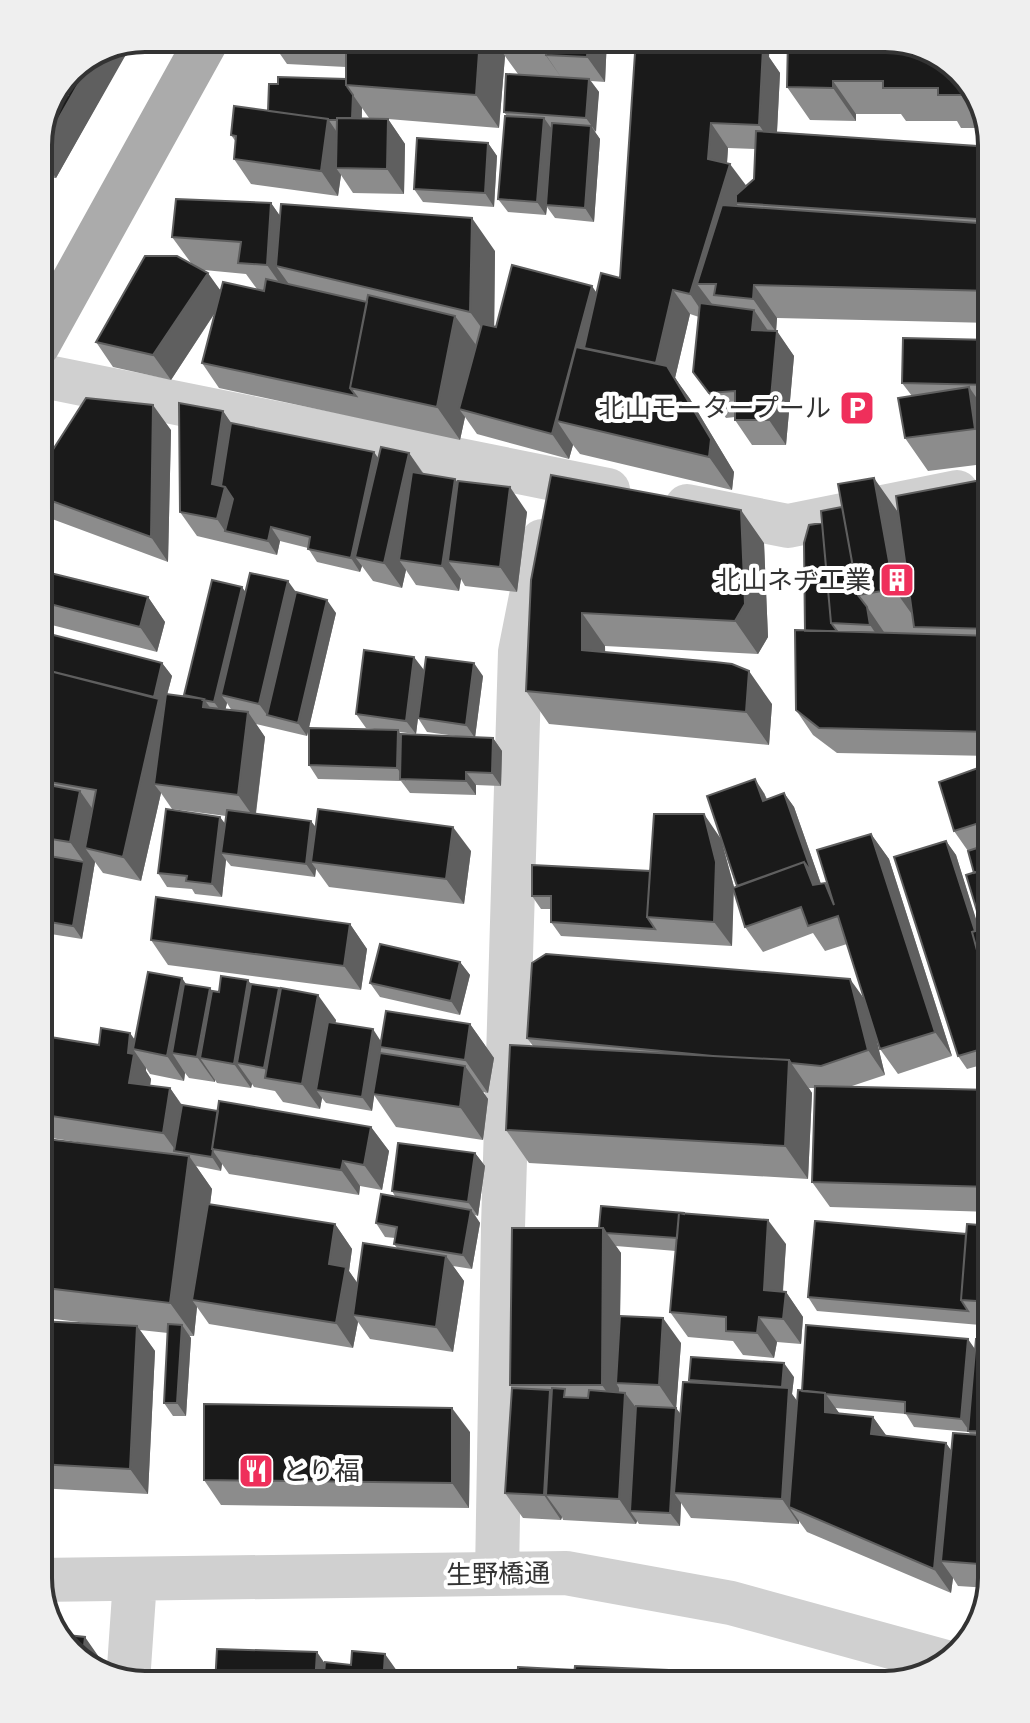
<svg xmlns="http://www.w3.org/2000/svg" width="1030" height="1723" font-family="Overpass,'Noto Sans JP',sans-serif">
  <style>
    .lines { fill: none; stroke-linecap: round; stroke-linejoin: round }
    .minor { stroke: #d0d0d0; stroke-width: 44 }
    .primary { stroke: #ababab; stroke-width: 44 }
    .wall { fill: #8c8c8c; fill-rule: evenodd }
    .shaded-wall { fill: #5f5f5f }
    .building { fill: #1a1a1a; stroke: #5f5f5f; stroke-width: 2 }
    .labels { text-anchor: middle; stroke-width: 8; stroke-linejoin: round; paint-order: stroke }
    .poi-label { font-size: 26px; fill: #333; stroke: #fff; text-anchor: end }
    .street-label { font-size: 26px; fill: #333; stroke: #fff }
    .rim { fill: none; stroke: #333; stroke-width: 4 }
  </style>
  <rect width="100%" height="100%" fill="#fff"/>
  <g class="lines">
    <path class="minor" d="M38,375l570,115
      M687,506l101,20 169,-34
      M497,1574l6,-347 17,-575 22,-111
      M38,1580l528,-7 165,30 215,59
      M128,1682l7,-102"/>
    <path class="primary" d="M38,345l170,-307"/>
  </g>
  <path class="wall" d="M269,38h338l-2,44 -14,-1 8,11 -4,40 5,7 -6,83 -39,-4 -8,-11 -1,8 -38,-3 -10,-13 9,-83 -3,-4 14,-38 -13,-18 -6,72 -111,-9 17,25 -1,50 -51,-1 -12,-18 -3,21 -87,-12 -17,-25 2,-17 -5,-7 115,-56v-12l-59,-3zM362,108l7,10h-7z
    M636,38l133,19 11,16 -3,59 215,15v176l-215,-5 -1,13 18,25 -8,89h-34l-17,-25v-3l-9,1 -33,-46 6,-55 -9,-3 -15,64 15,21 44,73 -2,18 -152,-36 -7,-9 -4,14 -92,-25 -12,-17 -5,23 -241,-52 -17,-25 13,-50 -44,67 -58,-13 -17,-25 95,-79 -19,-26 99,-34 9,13 215,35 -1,76 102,-34 24,-15zM728,148l27,1 -1,30 -8,7 -19,-23zM204,270l42,4 11,15 -36,2z
    M131,44l-75,134 -18,-1v-39l32,-69z
    M945,56l36,42 7,30h-27l-4,-7h-51l-5,-7h-45v7l-46,-1 -23,-33z
    M488,143l9,13 -3,51 -71,-5 -9,-13z
    M992,340v69h-8l8,11v43l-64,8 -23,-33 7,-42 -10,-13z
    M223,411l8,12 147,35 31,-5 15,21 31,5 3,3 69,30 -10,80 -52,-6 -4,-7 -2,12 -43,-6 -10,-15 -4,18 -29,-7 -11,-15 -2,6 -43,-10 -9,-14 -28,-7 -3,14 -80,-19 -17,-24z
    M171,430l-3,132 -124,-46 -6,-8v-35z
    M992,478v278l-155,-3 -24,-18 -17,-25 9,-79 93,-118z
    M764,543l4,94 -10,17 -153,-8v6l167,52 -3,41 -220,-21 -23,-33 5,-111z
    M246,592h50l40,21 -29,123 -51,-12 9,13 -9,77 60,13 155,24 -7,53 -135,-17 -13,-18 -1,8 -84,-11 -5,-6 -4,37 -27,-3 -3,-5 -25,-2 -9,-14 67,-50 1,-7 -54,-7 -11,-16 -20,88 -38,-8 -8,-11 -13,77 -44,-7v-301l124,32 10,13 -5,19 18,2 -1,-2zM227,703l5,8 -7,-1z
    M148,597l17,25 -8,30 -113,-29 -6,-8v-14z
    M424,670l-8,64 -17,-2 2,3 62,2 -36,-5 -9,-14 65,-42 -8,61 18,1 9,13 -1,35 -25,-1v10l-66,-2 -9,-12 -83,-2 -9,-14 74,-35 -17,-2 -10,-14z
    M992,779v283l-25,7 -9,-13 -12,-215 10,14 23,75 9,-3 -11,-16 -3,-38 -6,-22 -14,-20 32,-50z
    M764,793l3,6 17,-6 10,14 27,77 9,6 41,-56 18,25 63,197 -54,18 -18,-25 -7,-22 12,48 -36,12 143,3v122l-162,-5 -18,-25 3,-94h-6l3,5 -4,86 -279,-16 -23,-33 27,-84 -6,-8 338,-38 -18,-56 -22,7 -12,-18 -50,19 -18,-25 -12,-38 -1,57 -171,-10 -10,-14v-13h-10l-9,-13 118,-25 71,-32zM721,839l16,47 -3,1z
    M350,924l17,25 -6,41 -193,-25 -17,-25z
    M460,962l10,13 -10,40 -80,-18 -10,-14z
    M182,978l3,6 34,8 29,-12 3,5 30,6 55,29 -1,3 46,18 89,-17 24,34 -6,35 -5,-1 5,7 -5,41 -87,-13 -22,-32 -2,16 -46,-8 -4,-5 -2,11 -37,-7 -8,-11 -21,-4 -2,-3 -1,4 -34,-5 -2,-3v2l-26,-4 -4,-5 -1,8 -34,-7 -4,-6v3l5,8 -1,7 20,2 12,17 36,6 153,16 18,24 -7,39 -22,-4 -1,9 -130,-21 -7,-10 -1,7 -25,-5 16,23 -2,15 125,20 17,25 -3,22 8,12 40,-35 -3,-4 1,-6 -10,-1 -9,-14 19,-27 -3,-5 83,-38 10,13 -7,50 -3,-1 5,8 -8,46 -19,-3 11,15 -11,71 -83,-13 -12,-17 -5,26 -144,-24 -12,-17 -3,29h-5l2,2 -5,78h-13l-9,-13 4,-70 -28,-3 15,21 -7,143 -110,-6v-167l57,3 -57,-7v-179l59,7 -59,-9v-101l61,10 36,-6z
    M992,1226v100l-175,-15 -9,-14 158,-63z
    M599,1228l187,16 -3,48h3l17,25 -2,27 -24,-2 -3,16 -31,-3 -10,-14 -45,-4 -18,-25 6,-61 -60,-5 5,7 -1,65 61,25 -5,65 4,5 10,-31 -1,-2 105,-3 -2,17 5,7 5,-10 173,-41 17,-10v239l-3,9 -31,-2 -5,-8 -2,15 -144,-61 -8,-11v3l-108,-6 -10,-15 -1,23 -41,-2 -2,-3 -1,3 -73,-4 -1,-3 -1,3 -38,-2 -18,-25 7,-105 -2,-3zM835,1408l71,6 8,13 55,5 1,2 -19,17 -5,-8 -60,-7 -13,-19 -34,-4z
    M470,1432l-1,76 -248,-3 -17,-25z"/>
  <path class="shaded-wall" d="M480,38h26l-9,6 8,12 -6,72 -23,-33z
    M540,38h25l-19,17 17,25 -23,-33z
    M588,38h19l-2,44 -18,-25z
    M752,38h18l-1,19 11,16 -4,77 -17,-25z
    M131,44h1l-76,134 -17,-25 53,-93z
    M589,79l10,13 -3,40 -10,-14z
    M833,81l23,33v7l-23,-33z
    M353,95l9,13 -1,26 -9,-13z
    M544,118l10,14 -8,73 1,2 -1,8 -9,-13z
    M328,119l17,25 -9,24 5,7 -3,21 -17,-25z
    M388,119l17,25 -1,50 -17,-25z
    M711,123l17,25 -2,29 4,-13 18,24 -12,15 5,7 -25,74h-19l15,20 -5,15 -17,-25 18,-135z
    M591,126l9,13 -6,83 -9,-14z
    M488,143l9,13 -3,51 -9,-14z
    M271,203l23,33 -18,30 15,21 -1,11 -23,-33z
    M472,218l23,33 -1,94 -24,-33z
    M208,273l17,24 -54,83 -18,-25z
    M754,285l23,33 -1,14 -23,-33z
    M592,286l17,25 -52,110 16,24 -4,14 -17,-25z
    M673,290l17,24 -15,64 15,21 44,73 -2,18 -23,-33 -55,-88z
    M754,310l17,25 -19,-5z
    M455,316l24,33 -20,60 6,8 -5,23 -23,-33z
    M777,331l17,25 -8,89 -17,-25z
    M969,387l23,33v33l-17,-24z
    M153,405l18,25 -3,132 -17,-25z
    M223,411l17,25 2,76 -17,19 -8,-12 -5,-35z
    M374,452l9,13 -28,92 7,9 -2,6 -9,-14z
    M409,453l17,25 -27,82 7,10 -4,18 -18,-25z
    M874,478l31,44 16,105 -27,-38z
    M455,479l17,24 -24,58 13,18 -2,12 -17,-25z
    M510,487l17,25 -10,80 -17,-25z
    M741,510l23,33 4,94 -10,17 -23,-33z
    M271,527l9,14 -3,14 -9,-14z
    M288,581l18,25 -39,109 -8,-11z
    M242,587l10,14 -31,94 6,8 -3,13 -10,-14z
    M148,597l17,25 -8,30 -17,-25z
    M327,600l9,13 -29,123 -9,-13z
    M867,607l17,25 3,18 -17,-25z
    M582,613l23,33 1,37 -24,-33z
    M414,657l10,13 -8,64 -10,-13z
    M162,663l10,13 -8,30 -10,78 7,9 -20,88 -18,-24 29,-153z
    M474,663l9,13 -8,62 -9,-13z
    M749,671l23,33 -3,41 -23,-33z
    M204,699l17,24 -18,-16z
    M248,712l17,25 -10,82 -17,-24z
    M398,730l9,14 -1,37 -9,-13z
    M493,738l9,13 -1,35 -9,-13z
    M466,772l10,13v10l-10,-14z
    M755,779l9,14 8,21 -9,-13z
    M80,791l23,33 -18,24 10,14 -13,77 -9,-13 11,-64 -14,-20z
    M784,793l10,14 28,80 -9,-2 -9,-23z
    M704,814l17,25 13,48 -2,59 -18,-24z
    M220,817l10,13 -9,23 5,7 -4,37 -10,-13z
    M311,821l10,13 -10,28 5,7 -1,8 -9,-13z
    M453,827l18,24 -7,53 -18,-25z
    M871,834l18,25 63,197 -17,-24z
    M946,841l10,14 36,115v15z
    M350,924l17,25 -6,41 -17,-24z
    M460,962l10,13 -10,40 -9,-14z
    M182,978l17,25 -27,50 13,20 -1,8 -17,-25z
    M850,979l18,25 17,71 -17,-25z
    M248,980l17,25 -28,58 15,21 -1,4 -17,-24z
    M210,988l17,25 -27,45 15,22v2l-18,-25z
    M279,988l17,25 -24,66 -8,-11z
    M318,995l18,25 -13,71 -7,-1 6,8 -2,11 -18,-25z
    M470,1024l24,34 -6,35 -23,-33z
    M373,1029l9,14 -10,68 -10,-14z
    M130,1033l13,18 -10,-2 13,19v3l5,8 -4,29 -18,-25 -1,-30z
    M789,1060l23,33 -4,86 -23,-33z
    M465,1066l23,33 -5,41 -23,-33z
    M170,1088l17,25 -11,38 -13,-18z
    M371,1127l18,24 -7,39 -18,-25z
    M213,1151l9,13 -1,7 -9,-14z
    M475,1153l10,13 -7,50 -10,-14z
    M189,1156l23,33 -14,112 -6,-1 5,7 -3,29 -24,-33z
    M343,1161l17,25 -1,9 -18,-25z
    M471,1210l9,13 -8,46 -9,-14z
    M768,1220l18,24 -5,71 -17,-25z
    M335,1224l17,25 -3,22 14,20 -10,24 5,7 -5,26 -17,-25 -7,-59z
    M603,1228l18,25 -2,130h-3l3,5v22l-17,-25z
    M446,1256l18,25 -11,71 -17,-25z
    M786,1292l17,25 -2,27 -18,-25z
    M759,1317l18,25 -3,16 -17,-25z
    M663,1318l18,25 -5,67 -17,-25z
    M182,1325l9,13 -5,78 -9,-13z
    M137,1326l18,25 -7,143 -18,-25z
    M968,1339l9,13 -7,80 -9,-13z
    M784,1363l10,14 -2,17 14,19 -17,94 10,14v3l-17,-25 6,-104 -6,-8z
    M550,1390l18,25 -22,80 16,22 -1,3 -17,-25z
    M625,1393l18,24 -13,94 7,10 -1,3 -17,-25z
    M825,1393l17,24 -17,-5z
    M452,1408l18,24 -1,76 -17,-25z
    M676,1408l10,14 -12,71 7,10 -1,23 -10,-13z
    M873,1417l18,25 -20,-8z
    M946,1443l17,24 -22,94 12,17 -2,15 -17,-24z
    M85,1637l23,33v4l-23,-7 -3,-4z
    M317,1652l17,25v8h-19z
    M385,1654l22,31h-24z
    M668,1670l10,15h-11z"/>
  <path class="building" d="M346,38h134l-4,57 -130,-10z
    M497,38h43v9l-43,-3z
    M547,38h41l-1,19 -41,-2z
    M636,38h116v8l11,2 -4,77 -48,-2 -3,36 22,5 -40,130 -17,-4 -17,73 -72,-15 17,-75 19,5z
    M788,38h105l52,18 34,39h-41v-7h-55v-7h-50v7l-46,-1z
    M92,60l-53,93h-1v-15l19,-42 12,-1h-11l12,-26z
    M506,74l83,5 -3,39 -82,-6z
    M278,77l68,2v6l7,10 -1,23h-15v2h-9v-1l-60,-8 1,-27h9z
    M234,106l94,13 -7,52 -87,-12 2,-23 -5,-1z
    M505,116l39,2 -7,84 -39,-3z
    M337,118l51,1 -1,50 -51,-1z
    M552,123l39,3 -6,82 -39,-3z
    M756,131l236,16v73l-256,-17v-8l18,-16z
    M417,138l71,5 -3,50 -71,-4z
    M176,199l95,4 -4,62 -29,-2 3,-21 -69,-5z
    M281,204l191,14 -2,94 -194,-46z
    M722,205l270,19v67l-238,-6 -1,14 -39,-4 2,-11h-19z
    M145,256h32l31,17 -55,82 -57,-13z
    M512,265l80,21 -40,148 -93,-25 23,-85 14,3z
    M266,279l101,23 -17,86 6,8 -154,-33 21,-81 41,9z
    M368,295l87,21 -18,91 -87,-19z
    M700,303l54,7 -2,20 25,1 -8,89h-34v-29l-26,2 -16,-21z
    M903,338l89,2v45l-90,-2z
    M576,347l91,19 44,73 -2,18 -152,-36z
    M969,387l6,42 -70,9 -7,-40z
    M86,398l67,7 -2,132 -113,-41v-23z
    M179,403l44,8 -11,73 13,3 -8,32 -37,-7z
    M231,423l143,29 -23,106 -43,-9 2,-12 -39,-10 -3,14 -43,-10 8,-32 -8,-12 -4,-1z
    M381,447l28,6 -25,110 -29,-6z
    M412,472l43,7 -13,87 -43,-6z
    M551,475l190,35 4,94 -10,17 -153,-8v37l133,12 17,2 17,7 -3,41 -220,-21 5,-111z
    M874,478l20,111 -36,6 -20,-111z
    M992,478v151l-78,-2 -18,-131z
    M458,481l52,6 -10,80 -52,-6z
    M842,507l16,88 9,12 3,18 -39,-2 -10,-112z
    M822,523l9,100 6,8h-32l-1,-88 5,-18z
    M38,570l110,27 -8,30 -102,-26z
    M250,573l38,8 -29,123 -38,-9z
    M212,580l30,7 -28,115 -11,-2 1,-1 -20,-4z
    M296,592l31,8 -29,123 -31,-8z
    M795,630l197,6v96l-173,-4 -23,-18z
    M38,631l124,32 -8,34 -116,-29z
    M364,650l50,7 -8,64 -50,-7z
    M426,657l48,6 -8,62 -48,-7z
    M38,668l121,31 -36,158 -38,-9 11,-58 -58,-10z
    M166,694l38,5 -1,8 45,5 -10,83 -84,-11z
    M309,728l89,2 -1,38 -88,-3z
    M401,734l92,4 -1,35 -26,-1v9l-66,-2z
    M978,768l5,14 9,-3v40l-38,12 -15,-49z
    M755,779l8,22 21,-8 28,80 -8,-11 -67,24 -30,-90z
    M38,783l42,8 -10,51 -32,-5z
    M166,809l54,8 -8,67 -26,-3 1,-5 -29,-3z
    M318,809l135,18 -7,52 -135,-17z
    M227,810l84,11 -5,43 -85,-11z
    M654,814h50l12,48 -2,60 -67,-5z
    M871,834l64,198 -55,17 -42,-133 -30,10 -7,-19 -56,20 -12,-39 71,-26 9,23 12,-2 9,22 -17,-55z
    M946,841l29,90 -3,1 15,55 5,8v51l-34,10 -64,-199z
    M992,843v24l-18,6 -6,-22z
    M38,854l46,8 -11,64 -35,-6z
    M532,865l118,6 -3,46 8,12 -104,-7v-26h-19z
    M992,867v40l-15,4 -11,-36z
    M156,897l194,27 -6,42 -193,-26z
    M992,926v59l-5,2 -15,-55z
    M380,944l80,18 -9,39 -81,-18z
    M546,954l304,25 18,71 -47,16 -30,-3 -2,-3 -76,-4 -186,-18 5,-75z
    M148,972l34,6 -15,78 -34,-7z
    M221,976l27,4 -14,84 -34,-6 12,-67 7,1z
    M184,984l26,4 -13,69 -25,-4z
    M251,984l28,4 -15,80 -27,-5z
    M281,988l37,7 -16,89 -37,-6z
    M386,1011l84,13 -5,36 -85,-13z
    M328,1022l45,7 -11,68 -46,-7z
    M101,1028l29,5 -2,20 6,1 -5,29 41,5 -7,45 -125,-19v-79l61,10z
    M510,1045l279,15 -4,86 -279,-16z
    M380,1053l85,13 -5,41 -87,-13z
    M815,1086l177,4v97l-180,-5z
    M219,1101l152,26 -7,38 -21,-4 -2,9 -129,-21z
    M182,1105l36,6 -6,38h1l-1,8 -38,-6z
    M38,1138l151,18 -19,147 -132,-16z
    M398,1143l77,10 -7,49 -76,-11z
    M381,1194l90,16 -8,45 -69,-11 3,-17 -21,-4z
    M208,1204l127,20 -6,40 17,3 -10,56 -144,-23z
    M601,1206l83,7v1l-5,-1 -2,25 -71,-5 -3,-5h-4z
    M679,1213l89,7 -4,70 22,2 -3,27 -24,-2 -2,16 -31,-2v-14l-56,-5z
    M815,1221l151,13 -5,66 7,11 -160,-14z
    M967,1224l25,2v76l-31,-2z
    M512,1228h91l-1,157h-92z
    M363,1243l83,13 -10,71 -83,-12z
    M620,1316l43,2 -4,67 -43,-2z
    M38,1321l99,5 -7,143 -92,-5z
    M168,1324l14,1 -5,78h-13z
    M806,1325l162,14 -7,80 -56,-6v-11l-80,-8v-1l-23,-2z
    M976,1339l16,1v92l-24,-1z
    M691,1357l93,6 -2,24 -93,-7z
    M683,1382l106,6 -7,111 -108,-6z
    M512,1388l38,2 -6,105 -39,-2z
    M552,1388l13,1 -1,8 24,1 1,-8 36,3 -6,106 -73,-4z
    M798,1390l27,3v19l48,5 -2,17 75,9 -12,126 -145,-62z
    M204,1404l248,4v75l-248,-3z
    M636,1406l40,2 -6,105 -40,-2z
    M953,1433l39,3v129l-51,-4z
    M57,1634l28,3 -3,26z
    M217,1649l100,3 -2,33h-100z
    M352,1651l33,3 -2,31h-60l2,-23 26,3z
    M575,1666l93,4 -1,15h-94z
    M518,1667l57,3 -2,15h-56z
    M717,1681l32,4h-32z"/>
  <defs>
    <symbol id="parking-square" viewBox="-11 -11 22 22"><rect x="-9" y="-9" width="18" height="18" rx="4" fill="#ef2f5b" stroke="#fff"/><path d="M-3.5-5.5H1a3.5 3.5 0 0 1 0 7H-1V5.5H-3.5ZM-1-3.4V-.6H.8a1.4 1.4 0 0 0 0-2.8Z" fill="#fff"/></symbol>
    <symbol id="building-square" viewBox="-11 -11 22 22"><rect x="-9" y="-9" width="18" height="18" rx="4" fill="#ef2f5b" stroke="#fff"/><path d="M-4-6H4V6H1V3H-1V6H-4ZM-2.5-4.3h1.7v1.8h-1.7ZM.8-4.3h1.7v1.8H.8ZM-2.5-1h1.7V.8h-1.7ZM.8-1h1.7V.8H.8Z" fill="#fff"/></symbol>
    <symbol id="restaurant-square" viewBox="-11 -11 22 22"><rect x="-9" y="-9" width="18" height="18" rx="4" fill="#ef2f5b" stroke="#fff"/><path d="M-5-6h1v4h1v-4h1v4h1v-4h1v5L-1.5 .5V6h-2V.5L-5-1ZM5-6V6H3V1.5H1.5Q1.5-4 5-6Z" fill="#fff"/></symbol>
  </defs>
  <g fill-rule="evenodd">
    <use href="#parking-square" x="837" y="388" width="40" height="40"/>
    <use href="#building-square" x="877" y="560" width="40" height="40"/>
    <use href="#restaurant-square" x="236" y="1451" width="40" height="40"/>
  </g>
  <g class="labels">
    <g class="poi-label">
      <text x="831" y="417">北山モータープール</text>
      <text x="871" y="589">北山ネヂ工業</text>
      <text x="282" y="1480" text-anchor="start">とり福</text>
    </g>
    <g class="street-label">
      <text transform="translate(498 1574) rotate(-1)" y="9">生野橋通</text>
    </g>
  </g>
  <path d="M0 0H1030V1723H0ZM145 52H885A93 93 0 0 1 978 145V1578A93 93 0 0 1 885 1671H145A93 93 0 0 1 52 1578V145A93 93 0 0 1 145 52Z" fill="#efefef" fill-rule="evenodd"/>
  <path class="rim" d="M145 52H885A93 93 0 0 1 978 145V1578A93 93 0 0 1 885 1671H145A93 93 0 0 1 52 1578V145A93 93 0 0 1 145 52Z"/>
</svg>
